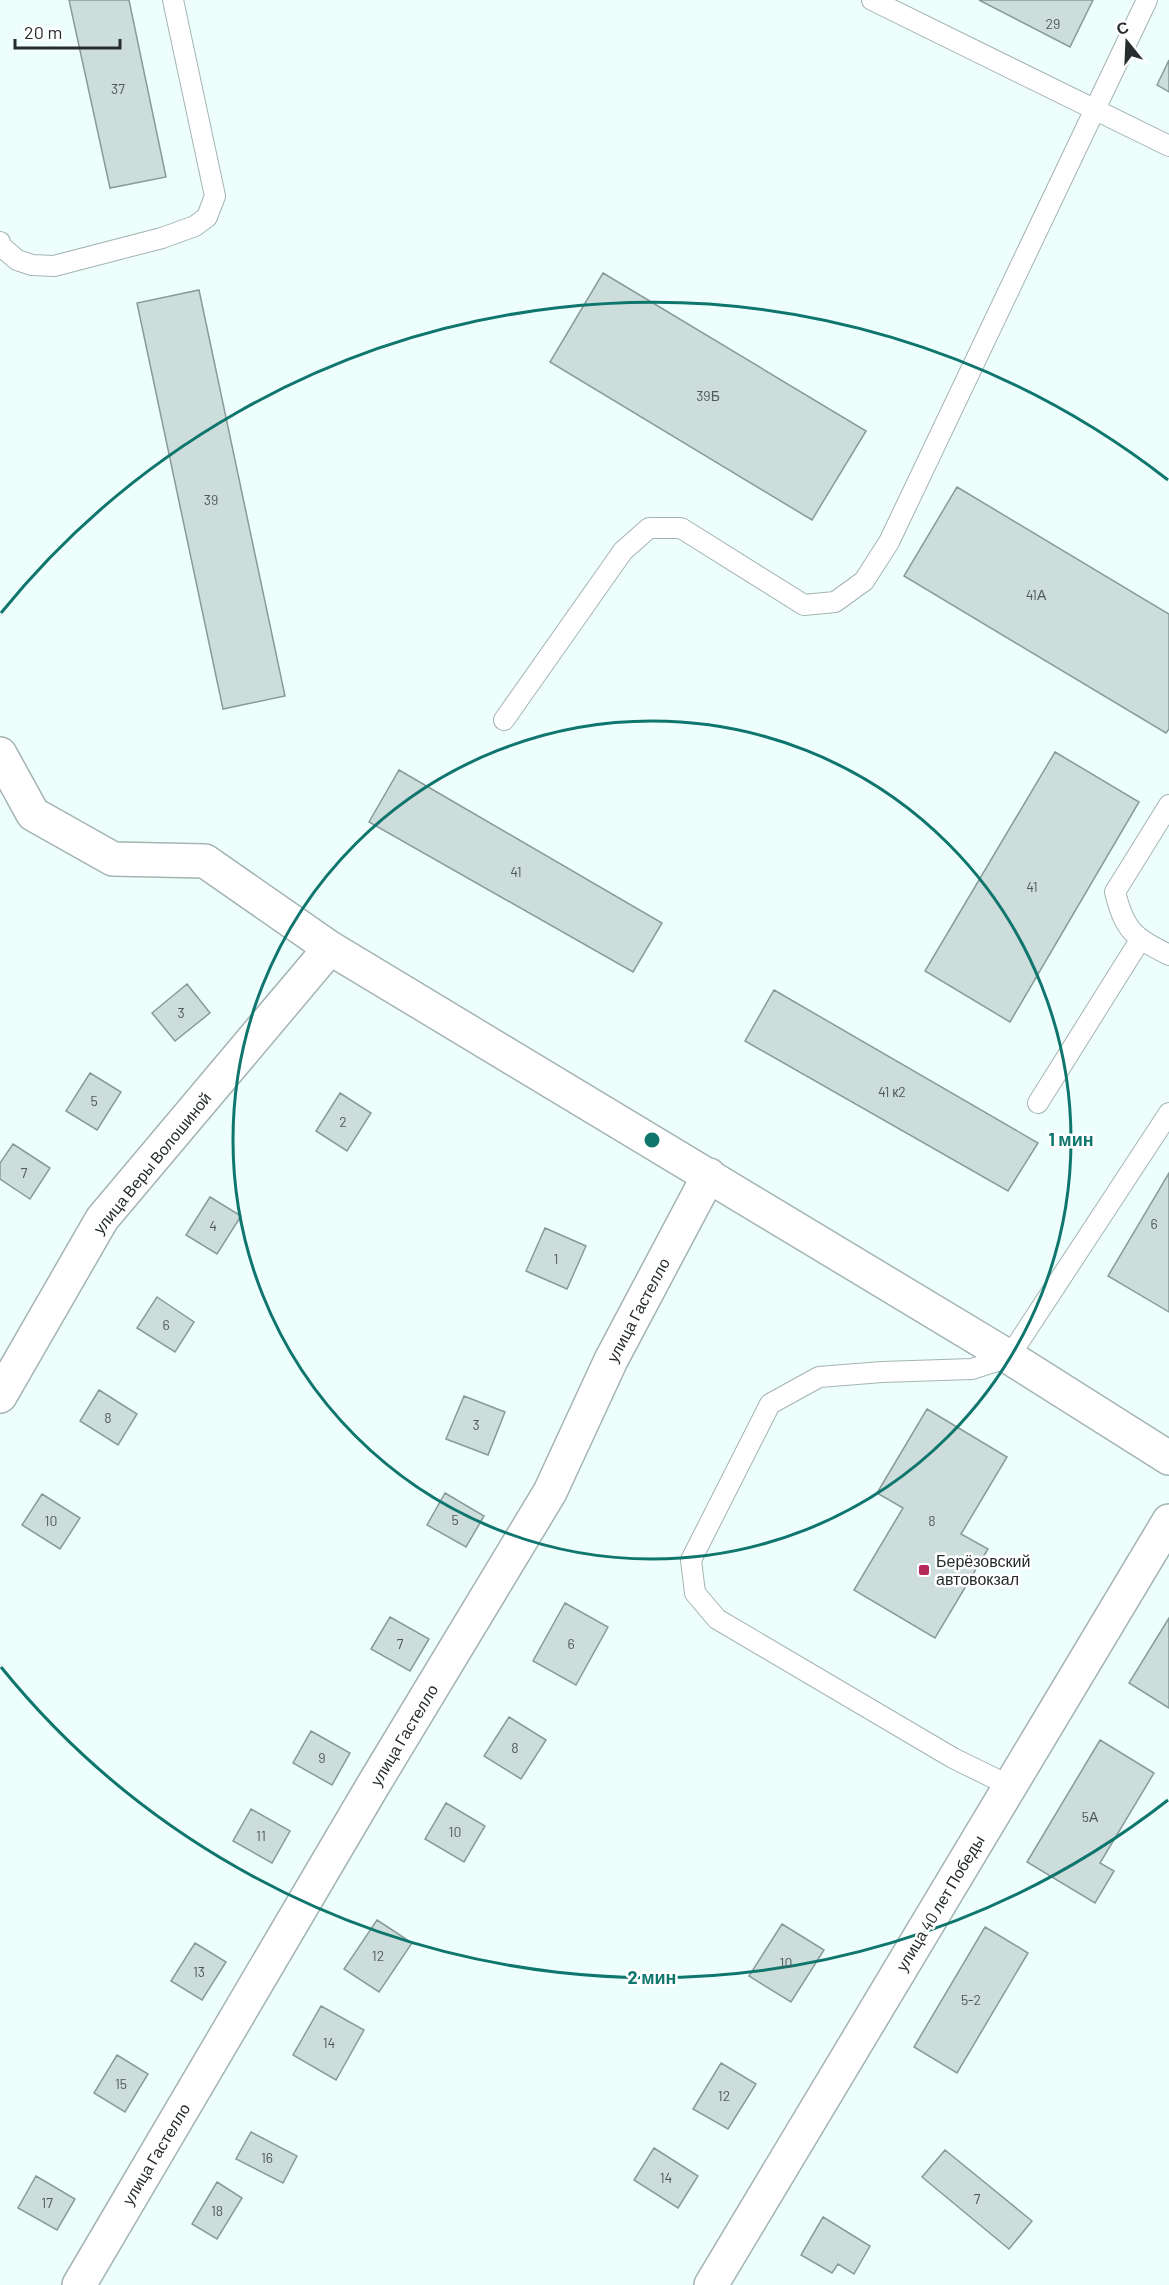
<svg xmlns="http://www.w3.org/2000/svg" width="1169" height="2285" font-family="Barlow,sans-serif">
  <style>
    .building { fill: #cddddb; stroke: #8a9a98; stroke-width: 1.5 }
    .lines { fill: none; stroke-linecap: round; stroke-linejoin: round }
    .service-casing { stroke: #a4b4b2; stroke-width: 22 }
    .minor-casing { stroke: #a4b4b2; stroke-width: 36 }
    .service { stroke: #fff; stroke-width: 20 }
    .minor { stroke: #fff; stroke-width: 33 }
    .ring { fill: none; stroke: #0f766e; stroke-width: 3 }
    .poi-dot { fill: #b62859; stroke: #fff; stroke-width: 2 }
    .labels { text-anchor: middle; stroke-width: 5; stroke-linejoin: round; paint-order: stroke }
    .number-label { font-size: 14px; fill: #505958 }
    .street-label { font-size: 16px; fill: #272d2c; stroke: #fff }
    .poi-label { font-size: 16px; fill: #272d2c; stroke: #fff; text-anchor: start }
    .centre { fill: #0f766e; stroke: #fff; stroke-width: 3 }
    .ring-label { font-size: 18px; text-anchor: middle; font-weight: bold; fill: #0f766e; stroke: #fff; stroke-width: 5; stroke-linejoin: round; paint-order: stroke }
  </style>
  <rect width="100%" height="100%" fill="#edfefc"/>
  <path class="building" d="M69,0h60l37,177 -56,11z
    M979,0h114l-23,47z
    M1169,60v32l-12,-7z
    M603,273l263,158 -54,89 -262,-158z
    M199,290l86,406 -62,13 -86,-406z
    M957,487l212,127v115l-3,4 -262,-157z
    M1055,752l84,50 -129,220 -85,-51z
    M399,770l263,153 -29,49 -264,-150z
    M187,984l23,29 -35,28 -23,-28z
    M774,990l264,153 -30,48 -263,-150z
    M90,1073l31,19 -24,38 -31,-19z
    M340,1093l31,20 -24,38 -31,-20z
    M13,1144l37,24 -20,31 -30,-20v-16z
    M1169,1173v139l-61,-36z
    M210,1197l31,19 -24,38 -31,-19z
    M545,1228l41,18 -19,43 -41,-18z
    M157,1297l37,25 -19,30 -38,-24z
    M99,1390l38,24 -19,31 -38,-24z
    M464,1396l41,16 -17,43 -42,-16z
    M927,1409l80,48 -46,77 27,15 -53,89 -81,-48 49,-82 -26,-15z
    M445,1493l39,23 -18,31 -39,-22z
    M42,1494l38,24 -20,31 -38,-24z
    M565,1603l43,24 -32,58 -43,-24z
    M390,1617l39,22 -19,32 -39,-22z
    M1169,1618v90l-40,-25z
    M509,1717l37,23 -25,39 -37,-23z
    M311,1731l39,22 -18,32 -39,-22z
    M1100,1740l54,33 -54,90 14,8 -19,32 -68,-41z
    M446,1803l39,23 -21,36 -39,-23z
    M251,1809l39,22 -18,32 -39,-22z
    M377,1920l35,23 -33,49 -35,-23z
    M782,1924l42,26 -33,52 -42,-26z
    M985,1927l43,26 -71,120 -43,-26z
    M195,1943l31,19 -24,38 -31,-19z
    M321,2006l43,24 -28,50 -43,-25z
    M117,2055l31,19 -23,38 -31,-19z
    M721,2063l35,21 -28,45 -35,-20z
    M251,2132l46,24 -14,27 -47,-24z
    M654,2148l44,28 -20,32 -44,-28z
    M945,2150l87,71 -23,28 -87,-72z
    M36,2176l39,23 -18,31 -39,-22z
    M217,2182l25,16 -25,41 -25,-15z
    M823,2217l47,29 -16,28 -16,-10 -6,9 -31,-18z"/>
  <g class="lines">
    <defs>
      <path id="service" d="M872,0l297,146
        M0,242l1,4 16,14 15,5 22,1 108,-28 33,-12 12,-9 8,-21 -42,-196
        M504,720l119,-169 26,-23h32l123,77 31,-3 29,-21 25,-39 258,-542
        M1169,805l-54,87c10,40 19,45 54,63
        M1038,1103l102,-163
        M1010,1786l-57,-28 -236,-139 -22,-26 -4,-33 79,-156 49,-27 63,-5 90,-3 37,-12 160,-244"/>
      <path id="minor" d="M0,754l33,60 80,45 92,2 125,87 679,409 160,101
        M0,1396l102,-177 228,-271
        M79,2285l293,-498 178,-295 61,-132 98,-185
        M711,2285l458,-764"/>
    </defs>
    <use href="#service" class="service-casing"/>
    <use href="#minor" class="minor-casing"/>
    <use href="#service" class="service"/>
    <use href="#minor" class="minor"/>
  </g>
  <g class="ring">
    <circle cx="652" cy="1140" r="419"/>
    <path d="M1168 1800A838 838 0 0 1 1 1667M1 613A838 838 0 0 1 1168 480"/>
  </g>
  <rect class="poi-dot" x="918" y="1564" width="12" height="12" rx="3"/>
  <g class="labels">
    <g class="number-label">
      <text x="1053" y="29">29</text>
      <text x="118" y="94">37</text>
      <text x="708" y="401">39Б</text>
      <text x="211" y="505">39</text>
      <text x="1036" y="600">41А</text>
      <text x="516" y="877">41</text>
      <text x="1032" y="892">41</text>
      <text x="181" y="1018">3</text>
      <text x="892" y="1097">41 к2</text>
      <text x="94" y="1106">5</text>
      <text x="343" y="1127">2</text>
      <text x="24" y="1178">7</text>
      <text x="1154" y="1229">6</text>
      <text x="213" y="1231">4</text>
      <text x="556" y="1264">1</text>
      <text x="166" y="1330">6</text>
      <text x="108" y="1423">8</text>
      <text x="476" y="1430">3</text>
      <text x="455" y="1525">5</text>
      <text x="51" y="1526">10</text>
      <text x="932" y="1526">8</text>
      <text x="400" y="1649">7</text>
      <text x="571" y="1649">6</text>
      <text x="515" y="1753">8</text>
      <text x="322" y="1763">9</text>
      <text x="1090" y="1822">5А</text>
      <text x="455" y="1837">10</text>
      <text x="261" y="1841">11</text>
      <text x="378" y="1961">12</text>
      <text x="786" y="1968">10</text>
      <text x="199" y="1977">13</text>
      <text x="971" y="2005">5-2</text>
      <text x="329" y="2048">14</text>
      <text x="121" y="2089">15</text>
      <text x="724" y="2101">12</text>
      <text x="267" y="2163">16</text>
      <text x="666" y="2183">14</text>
      <text x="977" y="2204">7</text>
      <text x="47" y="2208">17</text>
      <text x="217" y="2216">18</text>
    </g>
    <g class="street-label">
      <text transform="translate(152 1163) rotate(-51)" y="6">улица Веры Волошиной</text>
      <text transform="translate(638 1310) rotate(-62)" y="6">улица Гастелло</text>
      <text transform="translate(404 1735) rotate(-59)" y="6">улица Гастелло</text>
      <text transform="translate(940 1903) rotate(-59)" y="6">улица 40 лет Победы</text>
      <text transform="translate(156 2154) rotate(-59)" y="6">улица Гастелло</text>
    </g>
    <g class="poi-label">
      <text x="936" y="1567">Берёзовский<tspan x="936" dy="18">автовокзал</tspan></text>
    </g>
  </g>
  <circle cx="652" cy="1140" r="9" class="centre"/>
  <g class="ring-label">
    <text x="1071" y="1146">1 мин</text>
    <text x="652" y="1984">2 мин</text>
  </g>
  <g transform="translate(1127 42) rotate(342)" stroke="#ffffff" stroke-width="4.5" paint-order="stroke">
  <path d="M0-4.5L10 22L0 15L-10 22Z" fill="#272d2c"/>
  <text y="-9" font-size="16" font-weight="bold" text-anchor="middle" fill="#272d2c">С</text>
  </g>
  <path d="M15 39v9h105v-9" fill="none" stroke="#272d2c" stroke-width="3"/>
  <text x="24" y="39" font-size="18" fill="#272d2c" stroke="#ffffff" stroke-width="4.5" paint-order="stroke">20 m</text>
</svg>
